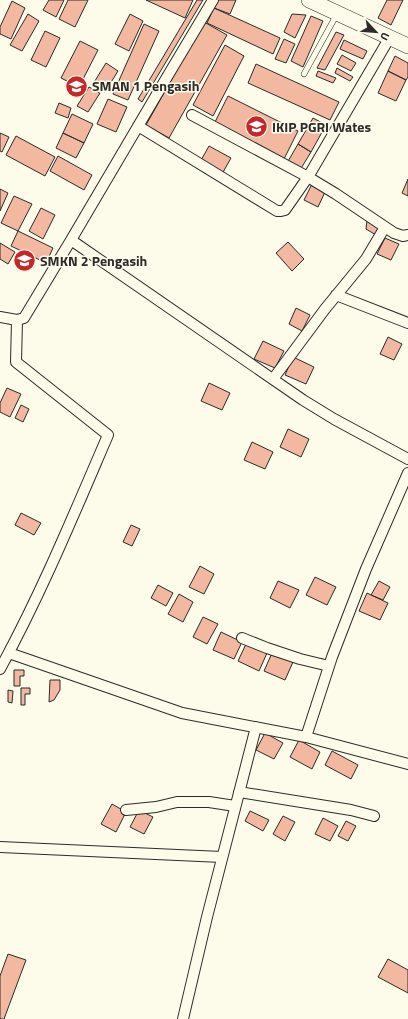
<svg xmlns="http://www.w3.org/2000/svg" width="408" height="1019" font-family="'Titillium Web',sans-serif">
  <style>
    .building { fill: #f2b8a0; stroke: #2b2b2b }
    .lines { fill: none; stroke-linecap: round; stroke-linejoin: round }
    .service-casing { stroke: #2b2b2b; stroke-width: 6 }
    .minor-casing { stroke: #2b2b2b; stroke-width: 12 }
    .primary-casing { stroke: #2b2b2b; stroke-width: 16 }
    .service { stroke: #fdfbea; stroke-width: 5 }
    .minor { stroke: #fdfbea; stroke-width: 10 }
    .primary { stroke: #fdfbea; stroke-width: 15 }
    .labels { text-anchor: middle; stroke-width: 3; stroke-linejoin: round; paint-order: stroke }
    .poi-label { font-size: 14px; font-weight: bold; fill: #2b2b2b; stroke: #fdfbea; text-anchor: start }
  </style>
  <rect width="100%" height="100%" fill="#fdfbea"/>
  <path class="building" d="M49,0h15l-8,17 -13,-7z
    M68,0h20l-13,27 -16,-8z
    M146,0h47l-8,18z
    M197,0h6l-61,102 -4,-3z
    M218,0h18l-6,14 -16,-6z
    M387,0h16l-12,25 -13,-7z
    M12,1l13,7 -14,31 -11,-5v-7z
    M214,8l66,30 -7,16 -66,-31z
    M28,14l11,7 -17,30 -12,-6z
    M130,14l13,7 -14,30 -14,-7z
    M292,14l14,1 -11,23 -11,-6z
    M311,16l12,5 -20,46 -12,-6z
    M204,22l23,13 -58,103 -23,-13z
    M144,24l15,7 -31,69 -15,-6z
    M45,31l15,7 -14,29 -15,-7z
    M336,32l8,3 -19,35 -8,-2z
    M284,39l11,5 -9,19 -11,-4z
    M344,40l23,11 -4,8 -23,-10z
    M80,41l18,9 -19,37 -18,-9z
    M225,45l19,11 -31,60 -20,-11z
    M342,55l14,8 -5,8 -14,-7z
    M395,56l13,7v14l-2,3 -18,-9z
    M106,63l12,8 -13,21 -12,-8z
    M256,64l83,38 -9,18 -82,-37z
    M337,68l16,9 -3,4 -15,-8z
    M318,71l18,7 -3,5 -17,-7z
    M388,71l18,9 -10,21 -18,-8z
    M89,87l11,6 -12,19 -11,-6z
    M228,96l70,35 -14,28 -70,-35z
    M108,99l19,8 -11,25 -19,-8z
    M59,103l12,5 -3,10 -13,-5z
    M72,114l21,10 -9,19 -21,-10z
    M313,118l13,7 -15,27 -13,-8z
    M0,133l9,4 -7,15 -2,-1z
    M63,133l21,10 -8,15 -20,-10z
    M16,136l39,21 -10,19 -39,-21z
    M298,144l13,8 -11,18 -13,-7z
    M209,146l22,12 -9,16 -22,-12z
    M58,156l34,19 -8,15 -34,-19z
    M408,179v17l-6,-3z
    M312,184l14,6 -8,17 -14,-7z
    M0,189l8,4 -8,18z
    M14,196l18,8 -14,27 -17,-8z
    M41,208l14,7 -12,24 -14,-8z
    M367,220l13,7 -4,8 -10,-6z
    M18,231l35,17 -7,15 -35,-17z
    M385,238l14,6 -8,16 -14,-6z
    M288,242l16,17 -12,12 -16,-18z
    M0,243l15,9 -7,12 -8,-5z
    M296,308l14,7 -8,16 -13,-7z
    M388,337l14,7 -8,16 -14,-6z
    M263,341l21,10 -9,17 -21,-9z
    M293,357l21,10 -8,17 -21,-9z
    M209,383l21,10 -8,17 -21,-9z
    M7,388l14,6 -11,23 -10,-5v-9z
    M21,405l8,4 -6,13 -8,-4z
    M288,429l21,10 -8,18 -21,-10z
    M252,442l21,10 -8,17 -21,-9z
    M21,513l20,10 -7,12 -19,-10z
    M131,525l9,4 -8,17 -9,-4z
    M200,566l14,8 -10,20 -15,-7z
    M315,577l21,10 -9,18 -21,-10z
    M278,581l21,9 -9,18 -20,-10z
    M379,581l11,6 -7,13 -12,-5z
    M158,585l15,8 -7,13 -15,-8z
    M367,593l21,10 -8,17 -21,-9z
    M179,594l14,8 -10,20 -15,-8z
    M203,617l15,7 -11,20 -14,-7z
    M221,632l21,10 -8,17 -21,-9z
    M246,644l21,9 -8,18 -21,-10z
    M272,653l21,9 -8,18 -21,-9z
    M14,670h10v6h-4v10h-6z
    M50,680h10v10l-6,10 -5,2z
    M21,688h9v6h-5v11h-4z
    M8,690l5,1 -1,12 -4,-1z
    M265,733l18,10 -9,16 -18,-9z
    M299,740l21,12 -8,17 -22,-12z
    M332,751l26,14 -7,14 -26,-14z
    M112,804l14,8 -10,20 -15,-8z
    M139,810l14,7 -9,17 -14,-7z
    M250,811l19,9 -6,11 -18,-10z
    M283,816l12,6 -10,19 -12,-7z
    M323,818l15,8 -8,15 -15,-7z
    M346,821l10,5 -8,15 -10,-5z
    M8,954l18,6 -22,59h-4v-43z
    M388,959l20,11v23l-30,-16z"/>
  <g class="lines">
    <defs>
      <path id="service" d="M304,74l33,-60"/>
      <path id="minor" d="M213,0l-46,77 -96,163 232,160 31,19 74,40
        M192,115l116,62 28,17 58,39 9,3 5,-1
        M138,126l139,85h4l4,-1 23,-33 82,-140
        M336,295l72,28
        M0,317l17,3 7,-2 47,-78
        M273,379l52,-70 41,-50 19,-32
        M242,638l25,10 33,11 29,7
        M9,653l173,60 124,24 102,27
        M0,669c41,-75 74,-155 108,-234l-92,-73 1,-42
        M306,737l26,-80 34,-88 42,-96
        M239,792l112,18 23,6
        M126,810l30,-3 21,-5h32l26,4
        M0,847l222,10
        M183,1019l24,-102 49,-190"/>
      <path id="primary" d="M309,0l99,46"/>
    </defs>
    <use href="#service" class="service-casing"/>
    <use href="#minor" class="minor-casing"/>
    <use href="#primary" class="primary-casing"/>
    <use href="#service" class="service"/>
    <use href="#minor" class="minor"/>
    <use href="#primary" class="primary"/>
  </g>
  <defs>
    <symbol id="school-disc" viewBox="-11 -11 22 22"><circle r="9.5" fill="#c62828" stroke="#fdfbea"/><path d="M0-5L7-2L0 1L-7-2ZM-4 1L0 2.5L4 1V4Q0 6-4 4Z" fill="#fff"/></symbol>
    <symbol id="university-disc" viewBox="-11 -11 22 22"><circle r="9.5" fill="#c62828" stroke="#fdfbea"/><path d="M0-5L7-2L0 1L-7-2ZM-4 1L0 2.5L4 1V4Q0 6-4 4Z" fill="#fff"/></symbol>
  </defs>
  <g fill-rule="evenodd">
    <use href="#school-disc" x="64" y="74" width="25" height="25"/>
    <use href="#university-disc" x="244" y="114" width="25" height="25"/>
    <use href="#school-disc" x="12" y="248" width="25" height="25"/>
  </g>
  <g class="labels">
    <g class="poi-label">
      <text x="92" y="91">SMAN 1 Pengasih</text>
      <text x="272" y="132">IKIP PGRI Wates</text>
      <text x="40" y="266">SMKN 2 Pengasih</text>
    </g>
  </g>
  <g transform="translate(376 32) rotate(116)" stroke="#fdfbea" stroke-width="3" paint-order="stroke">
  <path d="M0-3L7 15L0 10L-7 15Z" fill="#2b2b2b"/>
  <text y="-6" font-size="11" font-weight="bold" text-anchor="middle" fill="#2b2b2b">U</text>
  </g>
</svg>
